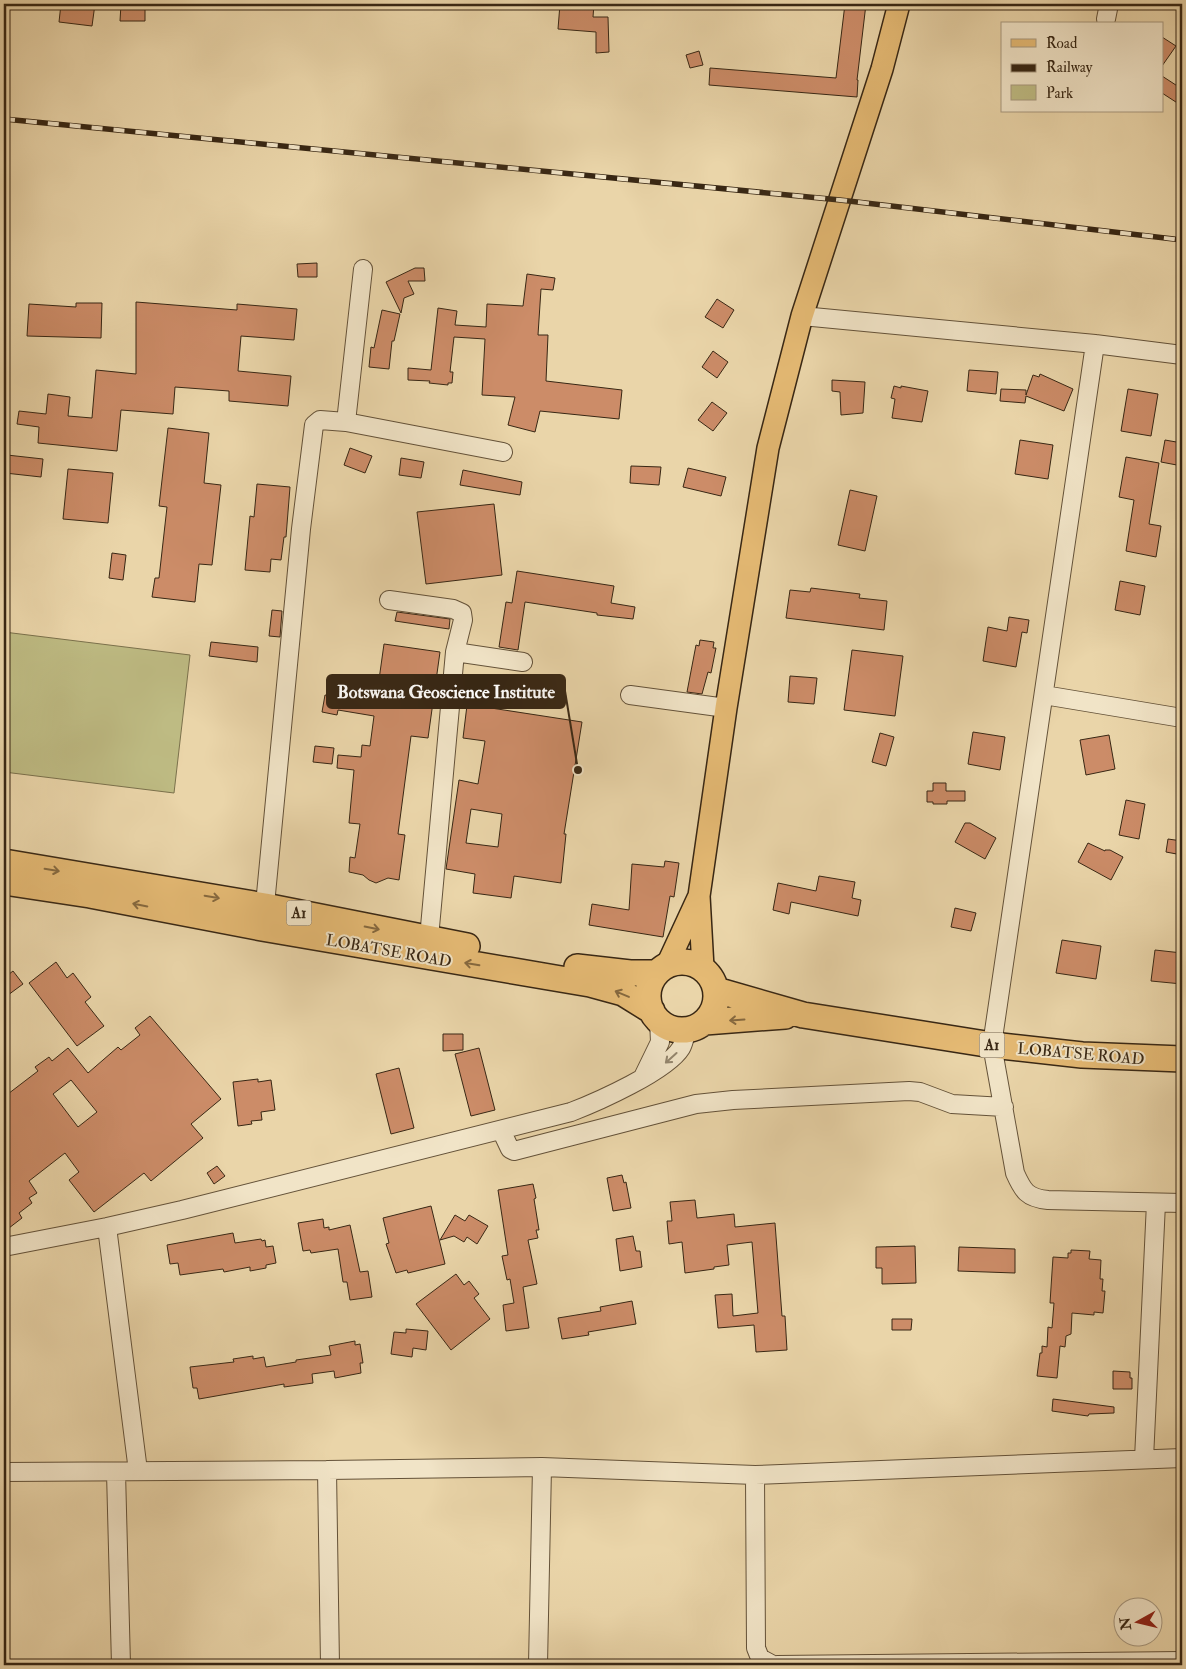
<svg xmlns="http://www.w3.org/2000/svg" width="1186" height="1669" font-family="'IM FELL Double Pica',serif">
  <style>
    .green { fill: #bebb83; stroke: #7b714c }
    .building { fill: #cc8c68; stroke: #382714; fill-rule: evenodd }
    .lines { fill: none; stroke-linecap: round; stroke-linejoin: round }
    .minor-casing { stroke: #645239; stroke-width: 20 }
    .major-casing { stroke: #382714; stroke-width: 24 }
    .highway-casing { stroke: #382714; stroke-width: 28 }
    .minor { stroke: #f1e4c7; stroke-width: 18 }
    .major { stroke: #e5ba74; stroke-width: 21 }
    .highway { stroke: #e5ba74; stroke-width: 25 }
    .rail-casing { stroke: #382714; stroke-width: 5.5 }
    .rail { stroke: #f1e4c7; stroke-width: 4; stroke-dasharray: 11; stroke-linecap: butt }
    .oneway { stroke: #86693f }
    .oneway2 { stroke: #94866e }
    .labels { text-anchor: middle; stroke-width: 4; stroke-linejoin: round; paint-order: stroke }
    .shield { fill: #f1e4c7; stroke: #70604a; stroke-width: 1 }
    .shield-label { font-size: 15px; font-weight: bold; fill: #382714 }
    .street-label { font-size: 16px; fill: #382714; stroke: #f1e4c7 }
    .leader { fill: none; stroke: #382714; stroke-width: 2 }
    .callout-dot { fill: #382714; stroke: #f1e4c7; stroke-width: 2 }
    .callout { fill: #382714; stroke: #382714; stroke-width: 2 }
    .callout-label { font-size: 18px; text-anchor: middle; font-weight: bold; fill: #fff }
  </style>
  <rect width="100%" height="100%" fill="#ead5a9"/>
  <filter id="stains"><feTurbulence type="fractalNoise" baseFrequency=".004" numOctaves="4"/><feColorMatrix values="0 0 0 0 .2 0 0 0 0 .09 0 0 0 0 .02 0 0 0 .5 -.17"/></filter>
  <radialGradient id="worn" r=".72"><stop offset=".6" stop-color="#630" stop-opacity="0"/><stop offset="1" stop-color="#630" stop-opacity=".3"/></radialGradient>
  <path class="green" d="M4,632l186,23 -16,138 -170,-21z"/>
  <path class="building" d="M61,4h34l-3,22 -33,-4z
    M121,4h24v17h-25z
    M560,4h34l-1,13h15l1,35 -13,1v-21l-38,-3z
    M845,4h21l-9,76h1l-1,17 -148,-12 1,-17 126,10z
    M1162,37l14,9 -14,20z
    M699,51l4,14 -13,3 -4,-13z
    M1162,76l20,13v17l-20,-13z
    M317,263v14h-19l-1,-13z
    M415,268h9l1,13h-17l6,13 -10,4 -3,15 -15,-31z
    M527,274l28,4 -2,12 -12,-1 -3,46h10l-2,46 76,9 -3,29 -79,-8 -5,21 -27,-7 7,-28 -33,-2 3,-56 -31,-2 -4,35h3l-1,11h-4v2l-19,-2 1,-2 -22,-1v-12l23,2 7,-62 19,3 -2,14 31,2 1,-23 36,2z
    M717,299l17,11 -11,18 -18,-11z
    M136,302l101,8v-6l60,5 -3,31 -53,-4 -3,35 53,5 -3,30 -59,-5v-10l-54,-4 -2,27 -52,-4 -4,41 -79,-8 1,-16 -22,-3 2,-13 27,3 2,-20 22,3 -2,19 24,2 4,-48 40,4z
    M76,303h26l-1,35 -74,-2 2,-32 47,3z
    M382,310l18,4 -6,27h-2l-3,28 -20,-2 2,-20 3,1z
    M713,351l15,11 -11,16 -15,-11z
    M969,370l29,2 -2,22 -29,-3z
    M1040,374l33,15 -9,22 -38,-15 -1,7 -25,-2 1,-12 25,1v5l7,-20 6,2z
    M832,380l33,2 -2,31 -22,2 -1,-23 -8,-1z
    M894,386l7,2v-2l27,5 -6,31 -30,-4 3,-19 -4,-1z
    M1128,389l30,5 -7,42 -30,-5z
    M712,402l15,11 -14,18 -15,-11z
    M168,428l41,5 -5,50 17,2 -9,80 -13,-1 -4,38 -43,-5 3,-19h4l8,-71 -8,-1z
    M1020,440l33,5 -5,34 -33,-5z
    M1165,440l17,3v23l-21,-4z
    M350,448l22,8 -7,17 -21,-8z
    M7,455l36,4 -2,18 -36,-4z
    M1126,457l33,6 -10,61 12,2 -5,31 -30,-6 8,-51 -15,-3z
    M401,458l23,4 -3,16 -22,-3z
    M631,466l30,1 -2,18 -29,-2z
    M688,468l38,9 -5,19 -38,-9z
    M68,469l45,4 -5,50 -45,-4z
    M463,470l59,12 -2,13 -60,-10z
    M257,484l33,3 -4,50h-2l-3,23 -10,-1 -1,13 -25,-2 5,-54 4,1z
    M850,490l27,6 -12,55 -27,-6z
    M494,504l8,71 -76,9 -9,-72z
    M112,553l14,2 -3,25 -14,-2z
    M517,571l97,15 -3,17 24,4 -2,12 -36,-4v-2l-72,-11 -7,48 -19,-3 7,-45 6,1z
    M1120,581l25,5 -5,29 -25,-5z
    M811,588l49,6 -1,4 28,3 -3,29 -98,-12 4,-28 20,2z
    M272,610l10,1 -2,26 -11,-1z
    M397,612l53,7 -1,10 -54,-8z
    M1009,617l20,3 -2,13 -5,-1 -6,35 -33,-6 5,-34 19,4z
    M700,640l14,2 -1,6h3l-5,25 -3,-1 -6,22 -15,-2 9,-47 3,1z
    M211,642l47,5 -1,15 -48,-6z
    M384,644l56,8 -12,86 -17,-2 -13,98 7,1 -6,45 -11,-2 -12,5 -7,-3 -6,-5 -14,-3 1,-15 5,1 5,-34 -11,-1 5,-53 -17,-2 1,-13 23,2 1,-12 8,1 4,-30 -36,-6 -1,5 -15,-3 3,-17 22,4v-3l29,5z
    M852,650l51,6 -8,60 -51,-6z
    M790,676l27,2 -3,26 -26,-2z
    M468,697l24,3 -1,8 91,14 -18,112h2l-5,49 -47,-7 -3,22 -38,-5 2,-19 -29,-5 13,-89 19,4 7,-43 -22,-3zM471,809l31,5 -4,33 -32,-4z
    M973,732l32,5 -5,33 -32,-6z
    M880,733l14,4 -8,29 -14,-4z
    M1109,735l6,34 -29,6 -6,-35z
    M315,746l19,2 -2,16 -19,-2z
    M933,783h13v8h19v10h-18v3h-14v-2h-6v-11h6z
    M1126,800l19,4 -6,35 -20,-4z
    M965,823h5l26,15 -11,21 -30,-17z
    M1168,839l14,2v14l-16,-3z
    M1088,843l17,8v-1h5l13,7 -12,23 -33,-18z
    M665,861l14,2 -5,34 -4,-1 -7,41 -74,-12 3,-21 37,6 3,-46 32,3z
    M819,876l36,6 -3,16 9,2 -3,16 -67,-14 -2,12 -16,-4 5,-27 38,8z
    M955,908l21,5 -5,18 -20,-4z
    M1062,940l39,6 -5,33 -40,-6z
    M1155,950l27,3v31l-31,-3z
    M56,962l11,16 6,-5 18,24 -6,5 19,24 -27,20 -48,-63z
    M13,971l10,13 -19,14v-20z
    M150,1016l71,83 -30,25 12,14 -52,43 -7,-8 -50,39 -25,-32 10,-8 -14,-19 -36,28 8,12 -8,5 3,5 -13,10 3,5 -13,10 -5,-9v-122l34,-26 -3,-4 14,-10 3,4 16,-13 20,25 30,-26 3,3 19,-15 -5,-7zM71,1080l26,32 -19,15 -25,-33z
    M443,1034h20v16l-20,1z
    M479,1048l16,62 -24,6 -16,-62z
    M399,1068l15,60 -23,6 -15,-60z
    M258,1079v3l13,-2 4,30 -14,2 1,8 -11,1 1,3 -14,2 -5,-44z
    M217,1166l8,10 -11,8 -7,-11z
    M622,1175l2,8 2,-1 5,26 -18,3 -6,-33z
    M533,1184l3,14 -2,1 5,31h-3l2,8 -10,2 9,44 -14,3 6,41 -23,3 -3,-26 11,-2 -4,-24 -3,1 -5,-24 6,-1 -10,-65z
    M695,1200l2,18 37,-4 1,13 40,-4 7,93h3l2,34 -31,2 -2,-27 -36,3 -3,-33 17,-1 1,22 25,-3 -6,-71 -25,3 2,20 -15,2v2l-29,4 -3,-31 -13,2 -2,-23h5l-2,-19z
    M431,1206l14,58 -37,9 -1,-3 -11,3 -10,-29 3,-1 -6,-25z
    M455,1215l10,6 4,-6 19,11 -11,18 -10,-7 -3,5 -10,-6 -14,4z
    M323,1219l1,9 5,-1v3l21,-5 10,47 8,-1 4,26 -22,3 -3,-18h-4l-5,-33 -27,4 -1,-3 -7,1 -5,-28z
    M233,1233l2,10 26,-4 1,2 3,-1 1,7 7,-1 3,17 -10,2v3l-16,3v-4l-26,5 -1,-3 -43,6 -2,-12 -8,1 -3,-19z
    M633,1236l3,15h4l2,16 -22,4 -4,-32z
    M915,1246l1,37 -34,1v-16h-6v-21z
    M959,1247l56,2v24l-57,-2z
    M1071,1250l19,1 -1,8 12,1 -1,19h3l-1,12h3l-2,22 -9,-1v3l-22,-2 -1,21 -5,2 -1,11 -5,-1 -3,32 -20,-2 3,-23h2v-7l5,1 1,-20 4,1 2,-25h-4l3,-46 15,1v-5h3z
    M456,1274l8,11 5,-4 10,13 -5,4 16,21 -39,31 -35,-46z
    M632,1301l4,23 -48,8 1,3 -27,4 -4,-21 43,-7 -1,-4z
    M892,1319h20l-1,11h-19z
    M406,1329l22,2 -2,19 -13,-2 -1,9 -21,-3 3,-22 12,1z
    M355,1341v4l5,-1 3,19h-3l1,10 -26,5 -1,-7 -22,3 1,9 -29,4v-3l-85,15 -2,-11h-4l-3,-21 44,-5 -1,-3 20,-3v3l11,-2 2,10 30,-5v-2l35,-5 -2,-9z
    M1113,1371l17,1v6h2v11h-19z
    M1053,1399l61,8v6l-25,1 -1,2 -36,-5z"/>
  <g class="lines">
    <defs>
      <path id="minor" d="M1106,19l3,-15
        M802,316l293,28 87,11
        M1095,344l-103,701 23,128c8,18 12,25 33,27l134,3
        M346,422l17,-153
        M389,600l64,9 9,4 1,7 -8,32
        M630,695l96,13
        M1044,695l138,23
        M264,915l37,-386 13,-104 6,-5 26,2 157,30
        M428,949l27,-297 68,10
        M643,1077l17,-35 -1,-22
        M501,1130l9,19 4,2 182,-47 37,-4 176,-9 11,1 32,12 52,3
        M107,1227l31,244
        M4,1247l103,-20 75,-17 389,-98c26,-10 96,-41 110,-64 3,-5 4,-13 6,-18
        M1144,1459l12,-256
        M327,1470l3,195
        M4,1472l323,-2 215,-3 213,8 427,-17
        M116,1472l5,193
        M755,1475l1,173 4,10 13,7
        M538,1665l4,-198
        M777,1665l405,-4"/>
      <path id="major" d="M667,965l31,-67
        M703,968l-4,-72 27,-188 42,-260 34,-132 80,-247 17,-65"/>
      <path id="highway" d="M4,862l261,44 202,40
        M4,882l86,13 172,33 328,56 33,9 29,18
        M648 996a34 34 0 1 1 68 0a34 34 0 1 1-68 0Z
        M577,967l53,6h27
        M716,990l87,25 189,30 90,10 100,4
        M705,1022l80,-6"/>
    </defs>
    <use href="#minor" class="minor-casing"/>
    <use href="#major" class="major-casing"/>
    <use href="#highway" class="highway-casing"/>
    <use href="#minor" class="minor"/>
    <use href="#major" class="major"/>
    <use href="#highway" class="highway"/>
    <defs>
      <path id="rail" d="M4,119l836,81 342,40"/>
    </defs>
    <use href="#rail" class="rail-casing"/>
    <use href="#rail" class="rail"/>
  </g>
  <defs><path id="oneway-shaft" d="M-6 0H5M1.5-3L5.5 0L1.5 3" fill="none" stroke-width="1.6" stroke-linecap="round" stroke-linejoin="round" transform="scale(1.25)"/></defs>
  <g class="oneway">
    <use href="#oneway-shaft" transform="translate(52 870) rotate(9)"/>
    <use href="#oneway-shaft" transform="translate(212 897) rotate(10)"/>
    <use href="#oneway-shaft" transform="translate(140 905) rotate(-169)"/>
    <use href="#oneway-shaft" transform="translate(372 928) rotate(11)"/>
    <use href="#oneway-shaft" transform="translate(472 964) rotate(-171)"/>
    <use href="#oneway-shaft" transform="translate(622 994) rotate(-157)"/>
    <use href="#oneway-shaft" transform="translate(737 1020) rotate(176)"/>
  </g>
  <use class="oneway2" href="#oneway-shaft" transform="translate(671 1058) rotate(138)"/>
  <g class="labels">
    <g class="shield">
      <rect x="286.5" y="900.5" width="25" height="25" rx="4"/>
      <rect x="979.5" y="1032.5" width="25" height="25" rx="4"/>
    </g>
    <g class="shield-label">
      <text x="299" y="918">A1</text>
      <text x="992" y="1050">A1</text>
    </g>
    <g class="street-label">
      <text transform="translate(389 950) rotate(10)" y="6">LOBATSE ROAD</text>
      <text transform="translate(1081 1053) rotate(5)" y="6">LOBATSE ROAD</text>
    </g>
  </g>
  <path class="leader" d="M578 770L565 691"/>
  <circle class="callout-dot" cx="578" cy="770" r="5"/>
  <rect class="callout" x="327" y="675" width="238" height="33" rx="5"/>
  <g class="callout-label">
    <text x="446" y="698">Botswana Geoscience Institute</text>
  </g>
  <rect width="1186" height="1669" fill="none" stroke="#ead5a9" stroke-width="20"/>
  <rect x="5" y="5" width="1176" height="1659" fill="none" stroke="#382714" stroke-width="2.5"/>
  <rect x="10" y="10" width="1166" height="1649" fill="none" stroke="#382714"/>
  <rect x="1001" y="22" width="162" height="90" fill="#f1e4c7" stroke="#a7987f"/>
  <rect x="1011" y="39" width="25" height="8" fill="#e5ba74" stroke="#a7987f"/>
  <text x="1046" y="48" font-size="15" fill="#382714">Road</text>
  <rect x="1011" y="64" width="25" height="8" fill="#382714" stroke="#a7987f"/>
  <text x="1046" y="72" font-size="15" fill="#382714">Railway</text>
  <rect x="1011" y="85" width="25" height="15" fill="#bebb83" stroke="#a7987f"/>
  <text x="1046" y="98" font-size="15" fill="#382714">Park</text>
  <g transform="translate(1138 1622) rotate(262)"><circle r="24" fill="#f1e4c7" stroke="#a7987f"/>
  <path d="M0-4L9 19L0 12L-9 19Z" fill="#8f2418"/>
  <text y="-8" font-size="14" font-weight="bold" text-anchor="middle" fill="#382714">N</text>
  </g>
  <rect width="100%" height="100%" filter="url(#stains)"/>
  <rect width="100%" height="100%" fill="url(#worn)"/>
</svg>
